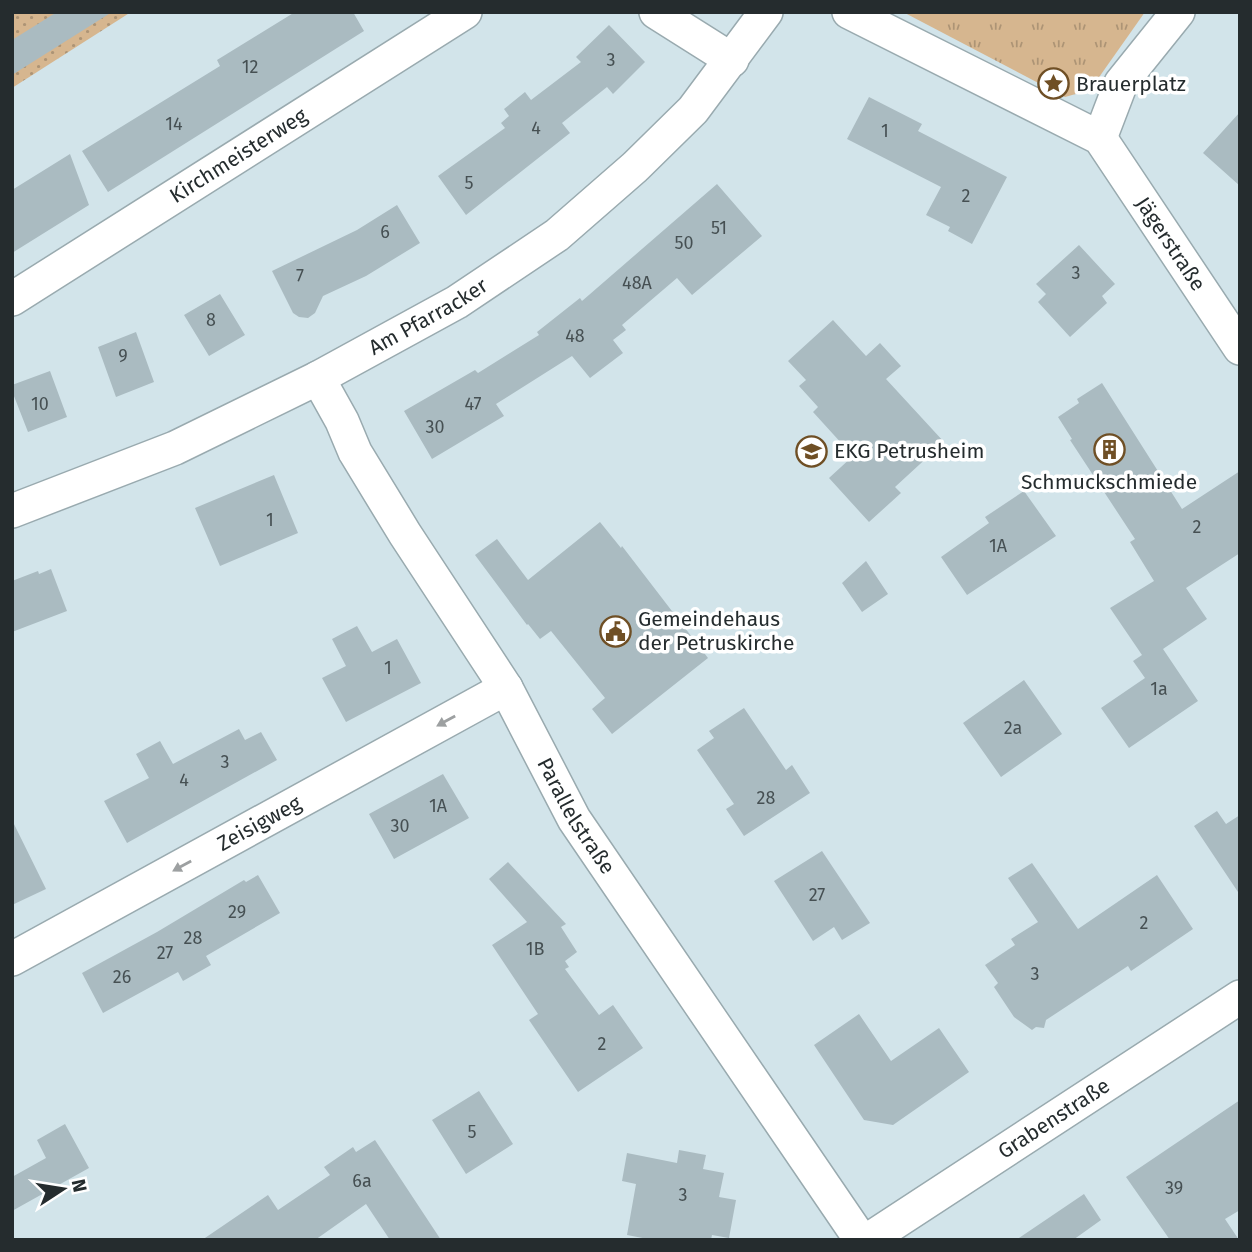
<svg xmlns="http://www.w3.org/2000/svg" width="1252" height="1252" font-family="'Fira Sans',sans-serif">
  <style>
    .park { fill: url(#park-tufts) }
    .garden { fill: url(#garden-dots) }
    .building { fill: #aabbc1 }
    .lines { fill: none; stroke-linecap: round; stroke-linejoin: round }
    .street-casing { stroke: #99aaaf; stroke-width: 36 }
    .street { stroke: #fff; stroke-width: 33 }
    .oneway { fill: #9da0a1 }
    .labels { text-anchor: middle; stroke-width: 7; stroke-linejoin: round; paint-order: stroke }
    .number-label { font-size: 18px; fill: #465053 }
    .poi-label { font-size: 21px; fill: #252c2e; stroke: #fff; text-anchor: start }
    .street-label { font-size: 21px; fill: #252c2e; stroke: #fff }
  </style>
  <defs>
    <pattern id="park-tufts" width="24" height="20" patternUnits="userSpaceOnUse" patternTransform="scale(1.75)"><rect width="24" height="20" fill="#d6b68f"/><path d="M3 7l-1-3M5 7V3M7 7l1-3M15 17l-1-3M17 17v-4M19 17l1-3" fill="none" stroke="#ad9475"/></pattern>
    <pattern id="garden-dots" width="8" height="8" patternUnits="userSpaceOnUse" patternTransform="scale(1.75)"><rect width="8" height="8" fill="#d6b68f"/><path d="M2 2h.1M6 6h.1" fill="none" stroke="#ad9475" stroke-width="1.8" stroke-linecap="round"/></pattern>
  </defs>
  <rect width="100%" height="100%" fill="#d2e4ea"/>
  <path class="park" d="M903,12h242l-55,78 -25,7z"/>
  <path class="garden" d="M12,12h119l-119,76z"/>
  <path class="building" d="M57,12h55l-100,63v-35z
    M295,12h58l11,19 -256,161 -26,-41 138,-85 -3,-6z
    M609,25l36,37 -32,32 -6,-7 -45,36 8,10 -104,82 -28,-39 67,-48 -4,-5 8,-7 -5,-7 21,-17 6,8 50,-38 -5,-5z
    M869,97l53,27 -4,7 89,46 -35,67 -24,-13 2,-4 -24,-12 15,-28 -94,-48z
    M1240,112v74l-37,-33z
    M70,154l19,51 -77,48v-63z
    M717,184l45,52 -70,59 -15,-17 -55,47 4,5 -13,10 10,13 -33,25 -18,-22 -76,48 8,12 -72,43 -28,-48 71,-41 3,3 61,-38 -2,-3 43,-34 2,3z
    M397,205l23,38 -54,33 -43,20 -8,17 -7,5 -9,-1 -6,-4 -21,-42 85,-41z
    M1079,245l36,39 -13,12 5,7 -37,34 -32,-35 8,-8 -10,-10z
    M220,294l25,41 -36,21 -25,-41z
    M833,320l33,36 14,-13 21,23 -15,13 58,63 -49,45 6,6 -32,29 -40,-44 24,-22 -40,-44 5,-5 -19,-21 7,-6 -18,-19z
    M136,332l18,50 -38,15 -18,-50z
    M50,371l17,46 -39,15 -16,-41v-6z
    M1102,383l80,126 58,-38v82l-54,35 21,31 -44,30 35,52 -69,47 -28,-40 44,-30 -12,-17 9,-6 -32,-47 44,-27 -24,-39 5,-3 -65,-99 2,-1 -14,-22 21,-14 -2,-4z
    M274,475l24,58 -78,33 -25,-58z
    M1024,491l32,45 -89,59 -26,-38 48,-34 -4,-6z
    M600,522l21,26 1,-2 86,112 -96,76 -20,-25 13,-11 -54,-67 -11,8 -12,-15 -1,1 -52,-70 22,-16 31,41z
    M866,561l22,33 -26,18 -20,-29z
    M51,569l16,42 -55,21v-51l26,-10 1,3z
    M357,626l15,26 25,-13 24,44 -75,39 -24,-44 24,-12 -14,-27z
    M1024,680l38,54 -61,43 -38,-54z
    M744,708l42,62 6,-5 18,28 -66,43 -18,-27 8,-5 -37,-54 17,-12 -5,-7z
    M239,729l6,11 16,-8 16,28 -150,83 -23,-42 45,-23 -13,-24 24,-13 13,23z
    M443,774l26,44 -75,41 -25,-45z
    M1217,811l9,13 14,-9v80l-46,-69z
    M12,820l34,69 -34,16z
    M822,851l48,72 -28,17 -8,-13 -21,14 -39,-60z
    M508,862l58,62 -5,3 16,25 -12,9 4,6 -4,2 34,46 14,-10 30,43 -65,44 -49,-72 9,-6 -46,-69 35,-23 -38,-43z
    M1032,863l46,66 79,-54 36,54 -62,42 -3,-5 -82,54 -2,8 -8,-1 -4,3 -18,-13 -20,-30 4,-4 -13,-18 30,-20 -4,-6 27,-17 -30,-44z
    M258,875l22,38 -74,43 5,9 -28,16 -5,-9 -75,41 -21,-40 75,-41 87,-52 2,2z
    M859,1014l32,47 48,-33 30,44 -76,53 -29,-5 -50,-75z
    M479,1091l34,53 -47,30 -34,-54z
    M1240,1100v110l-15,9 14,21h-69l-44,-63z
    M65,1124l24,44 -77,43v-34l34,-19 -9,-18z
    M375,1140l66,100h-51l-24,-36 -51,36h-113l66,-45 10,15 52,-35 -6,-8 29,-20 3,5z
    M679,1150l27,5 -3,14 21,4 -5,24 17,3 -7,38 -17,-3 -1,5h-58l-26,-5 9,-51 -14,-3 5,-28 50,10z
    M1084,1194l17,26 -28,20h-57z"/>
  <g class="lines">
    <defs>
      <g id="street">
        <path d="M656,12l76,48"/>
        <path id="s1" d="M849,12l251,126 140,210"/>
        <path d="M1100,138l21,-55 57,-71"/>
        <path id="s2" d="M12,299l453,-287"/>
        <path id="s3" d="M318,378l24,43 13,31 50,82 101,154 68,131 287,421"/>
        <path id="s4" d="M12,511l163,-63 143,-70 139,-76 100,-67 78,-68 58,-57 73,-98"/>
        <path id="s5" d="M12,959l494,-271"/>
        <path id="s6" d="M868,1240l372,-243"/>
      </g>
    </defs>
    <use href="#street" class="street-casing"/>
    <use href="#street" class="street"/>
  </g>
  <defs><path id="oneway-solid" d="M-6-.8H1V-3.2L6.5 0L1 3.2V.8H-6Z" transform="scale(1.75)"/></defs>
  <g class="oneway">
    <use href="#oneway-solid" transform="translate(446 721) rotate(151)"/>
    <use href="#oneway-solid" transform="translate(182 866) rotate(151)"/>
  </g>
  <defs>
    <symbol id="sight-ring" viewBox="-11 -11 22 22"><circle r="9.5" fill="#fff" stroke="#6f4f25" stroke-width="1.5"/><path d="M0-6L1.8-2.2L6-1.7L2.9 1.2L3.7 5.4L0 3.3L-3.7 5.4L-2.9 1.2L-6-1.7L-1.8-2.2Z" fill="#6f4f25"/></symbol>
    <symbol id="building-ring" viewBox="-11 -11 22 22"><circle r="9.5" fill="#fff" stroke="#6f4f25" stroke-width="1.5"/><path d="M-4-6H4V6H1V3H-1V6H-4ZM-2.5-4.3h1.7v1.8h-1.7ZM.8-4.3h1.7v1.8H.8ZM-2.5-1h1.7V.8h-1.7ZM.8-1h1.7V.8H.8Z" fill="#6f4f25"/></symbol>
    <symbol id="school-ring" viewBox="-11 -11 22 22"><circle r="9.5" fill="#fff" stroke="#6f4f25" stroke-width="1.5"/><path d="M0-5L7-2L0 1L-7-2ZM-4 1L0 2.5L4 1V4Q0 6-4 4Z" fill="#6f4f25"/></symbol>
    <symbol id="civic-ring" viewBox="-11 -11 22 22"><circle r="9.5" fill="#fff" stroke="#6f4f25" stroke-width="1.5"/><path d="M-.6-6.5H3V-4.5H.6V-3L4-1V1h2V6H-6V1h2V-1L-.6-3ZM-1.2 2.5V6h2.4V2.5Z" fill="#6f4f25"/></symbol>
  </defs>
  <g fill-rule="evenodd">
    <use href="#sight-ring" x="1036" y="66" width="35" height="35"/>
    <use href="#building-ring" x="1092" y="432" width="35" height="35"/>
    <use href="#school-ring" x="794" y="434" width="35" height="35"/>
    <use href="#civic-ring" x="598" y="614" width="35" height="35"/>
  </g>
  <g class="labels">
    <g class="number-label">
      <text x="611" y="66">3</text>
      <text x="250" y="73">12</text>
      <text x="174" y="130">14</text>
      <text x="536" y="134">4</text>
      <text x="885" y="137">1</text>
      <text x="469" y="189">5</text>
      <text x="966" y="202">2</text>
      <text x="719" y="234">51</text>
      <text x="385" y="238">6</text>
      <text x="684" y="249">50</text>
      <text x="1076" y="279">3</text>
      <text x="300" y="282">7</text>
      <text x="637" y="289">48A</text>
      <text x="211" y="326">8</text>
      <text x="575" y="342">48</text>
      <text x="123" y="362">9</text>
      <text x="40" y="410">10</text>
      <text x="473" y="410">47</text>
      <text x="435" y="433">30</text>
      <text x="270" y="526">1</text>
      <text x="1197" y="533">2</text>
      <text x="998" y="552">1A</text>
      <text x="388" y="674">1</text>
      <text x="1159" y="695">1a</text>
      <text x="1013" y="734">2a</text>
      <text x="225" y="768">3</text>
      <text x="184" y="786">4</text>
      <text x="766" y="804">28</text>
      <text x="438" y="812">1A</text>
      <text x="400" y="832">30</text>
      <text x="817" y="901">27</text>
      <text x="237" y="918">29</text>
      <text x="1144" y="929">2</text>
      <text x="193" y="944">28</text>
      <text x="535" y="955">1B</text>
      <text x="165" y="959">27</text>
      <text x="1035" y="980">3</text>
      <text x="122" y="983">26</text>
      <text x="602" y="1050">2</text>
      <text x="472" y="1138">5</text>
      <text x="362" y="1187">6a</text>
      <text x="1174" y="1194">39</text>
      <text x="683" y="1201">3</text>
    </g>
    <g class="poi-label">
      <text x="1076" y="91">Brauerplatz</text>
      <text x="834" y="458">EKG Petrusheim</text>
      <text x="1109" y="489" text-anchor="middle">Schmuckschmiede</text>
      <text x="638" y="626">Gemeindehaus<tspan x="638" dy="24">der Petruskirche</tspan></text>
    </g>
    <g class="street-label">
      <text dy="7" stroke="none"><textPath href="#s2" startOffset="268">Kirchmeisterweg</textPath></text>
      <text dy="7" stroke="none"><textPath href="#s1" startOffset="408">Jägerstraße</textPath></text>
      <text dy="7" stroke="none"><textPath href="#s4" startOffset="460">Am Pfarracker</textPath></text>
      <text dy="7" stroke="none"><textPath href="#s3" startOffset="509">Parallelstraße</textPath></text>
      <text dy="7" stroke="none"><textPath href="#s5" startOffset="282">Zeisigweg</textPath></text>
      <text dy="7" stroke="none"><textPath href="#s6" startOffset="222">Grabenstraße</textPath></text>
    </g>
  </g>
  <rect width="1252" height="1252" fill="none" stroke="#252c2e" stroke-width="28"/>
  <g transform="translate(63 1189) rotate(78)" stroke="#ffffff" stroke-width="5" paint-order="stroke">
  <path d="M0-5L12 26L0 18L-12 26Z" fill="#252c2e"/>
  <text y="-10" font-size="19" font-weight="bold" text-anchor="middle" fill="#252c2e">N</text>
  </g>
</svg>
